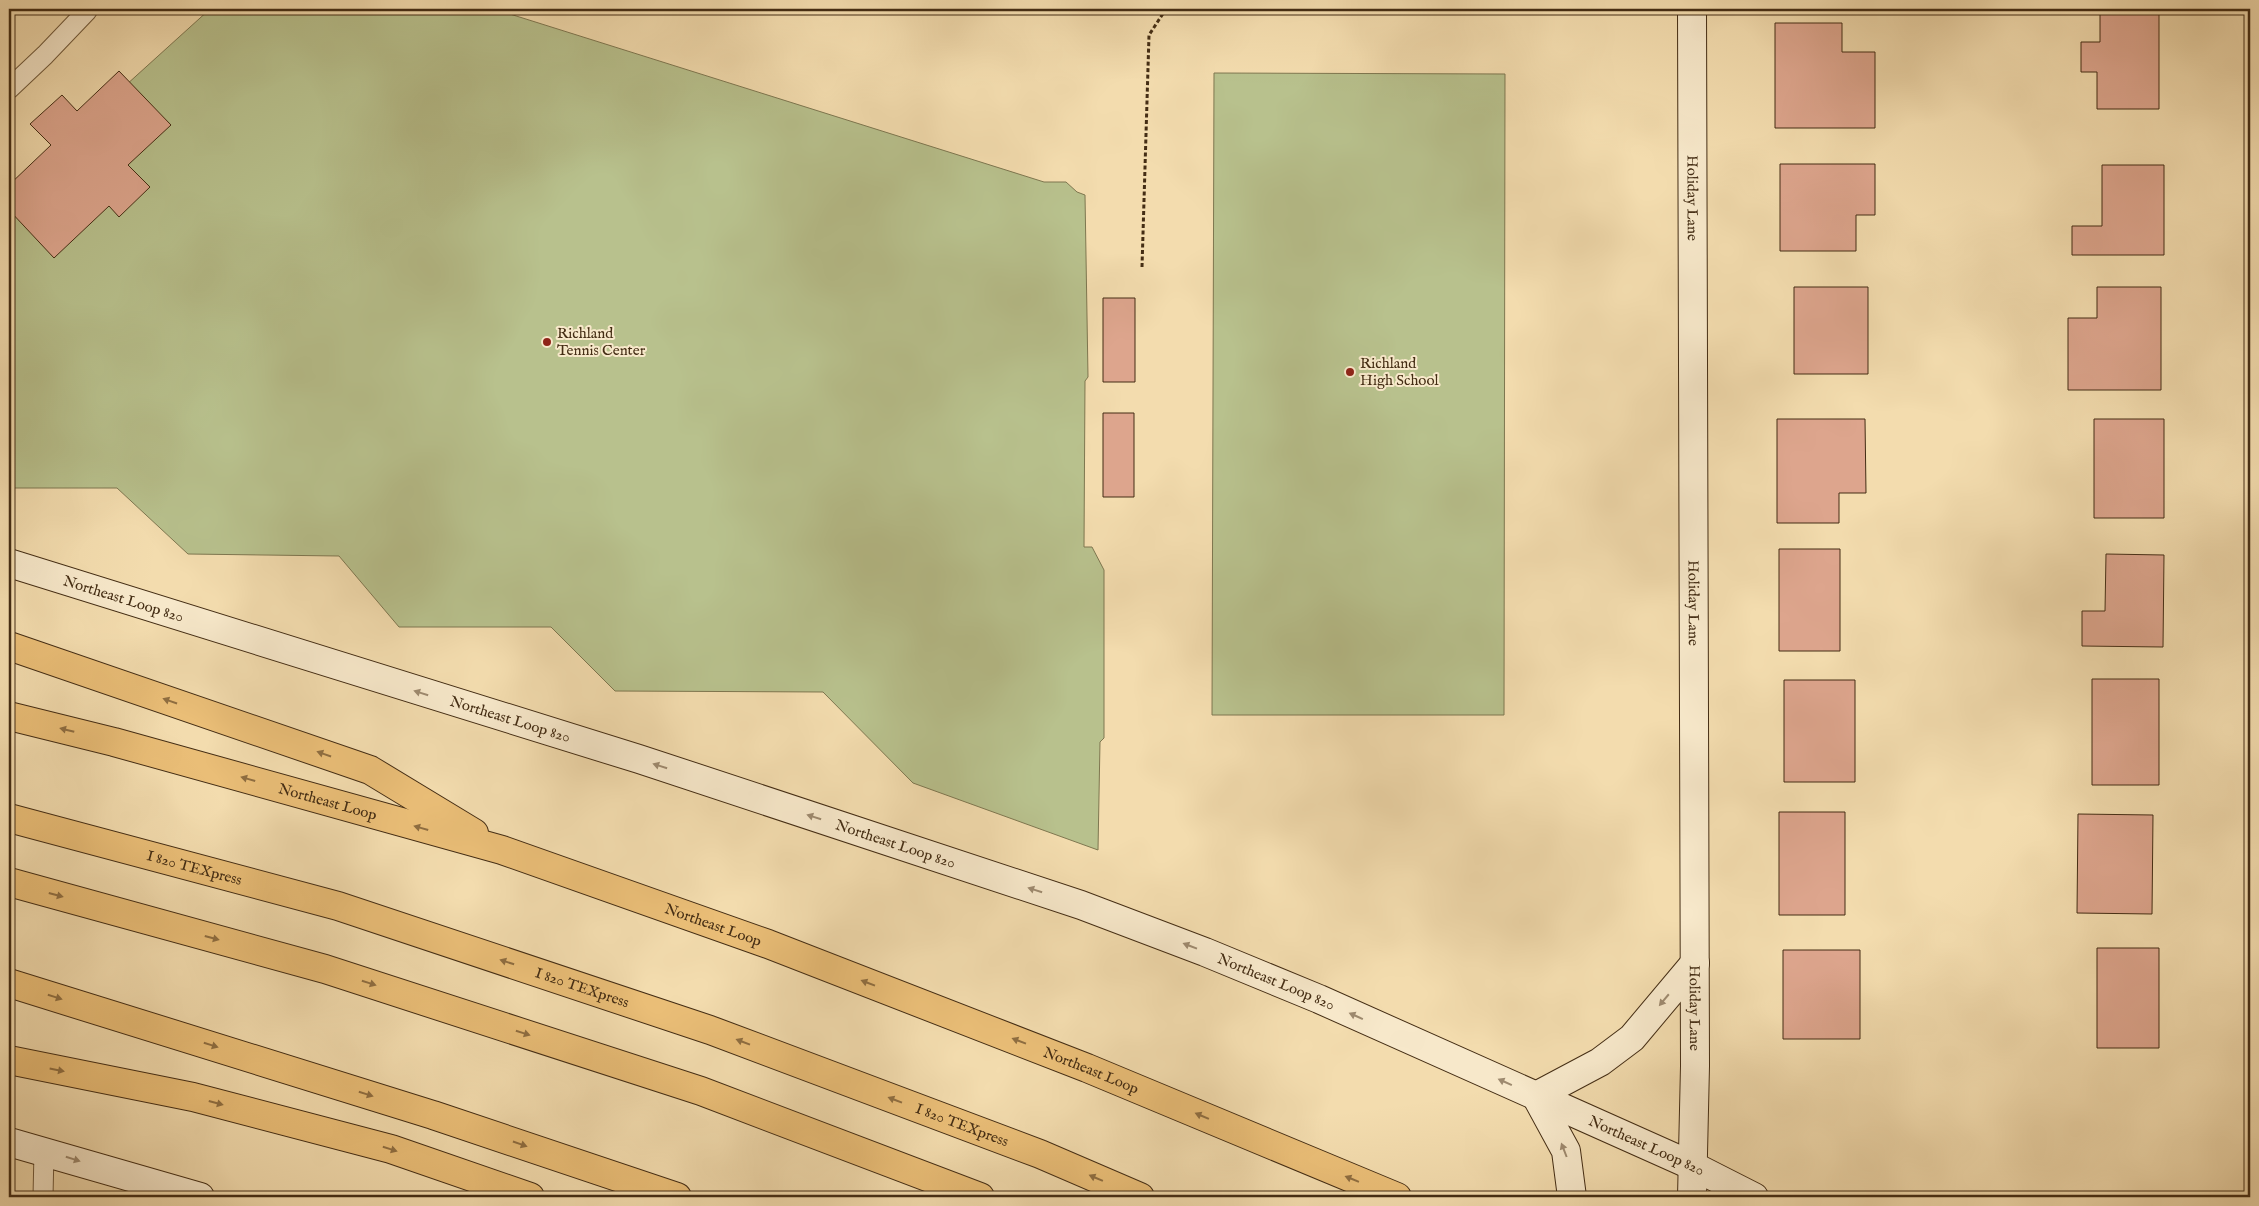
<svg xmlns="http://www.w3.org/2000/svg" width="2259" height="1206" font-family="'IM FELL English',serif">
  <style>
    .green { fill: #b8c18d; stroke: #7e7750 }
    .building { fill: #dda58d; stroke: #442d14 }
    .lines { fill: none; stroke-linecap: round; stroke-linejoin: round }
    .lane-casing { stroke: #70593a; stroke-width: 21 }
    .secondary-casing { stroke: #442d14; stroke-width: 30 }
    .highway-casing { stroke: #442d14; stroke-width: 30 }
    .path { stroke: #442d14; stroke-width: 3; stroke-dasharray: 4 2.5; stroke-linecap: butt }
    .lane { stroke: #f7e8ca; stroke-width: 19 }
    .secondary { stroke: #f7e8ca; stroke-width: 28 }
    .highway { stroke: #eabe77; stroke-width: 28 }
    .oneway { fill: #9e8a6f }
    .oneway2 { fill: #8f6e41 }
    .poi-dot { fill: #8f2418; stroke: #f7e8ca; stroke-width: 2 }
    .labels { text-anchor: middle; stroke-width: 4; stroke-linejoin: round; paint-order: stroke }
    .street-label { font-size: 15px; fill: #442d14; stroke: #f7e8ca }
    .poi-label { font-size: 15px; fill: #442d14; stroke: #f7e8ca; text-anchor: start }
  </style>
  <rect width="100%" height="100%" fill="#f3dcae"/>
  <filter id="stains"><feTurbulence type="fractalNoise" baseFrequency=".004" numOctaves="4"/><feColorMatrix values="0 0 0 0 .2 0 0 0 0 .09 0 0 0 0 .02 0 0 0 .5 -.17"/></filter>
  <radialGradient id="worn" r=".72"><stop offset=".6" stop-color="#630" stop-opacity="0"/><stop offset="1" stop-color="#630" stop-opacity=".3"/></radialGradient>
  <path class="green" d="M210,9h284l550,173h22l11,10 8,3 3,182 -3,4 -1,166h8l12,23v168l-4,4 -2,108 -185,-67 -90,-91 -208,-1 -64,-64h-152l-60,-71 -151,-2 -71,-66h-108v-297z
    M1214,73l291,1 -1,641h-292z"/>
  <path class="building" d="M2100,11h59v98h-62v-37h-16v-30h19z
    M1775,23h67v29h33v76h-100z
    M119,71l52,54 -43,40 22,22 -31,30 -10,-11 -55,52 -45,-48v-25l42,-40 -21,-21 32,-29 15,16z
    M1780,164h95v51h-19v36h-76z
    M2102,165h62v90h-92v-29h30z
    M1794,287h74v87h-74z
    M2097,287h64v103h-93v-72h29z
    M1103,298h32v84h-32z
    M1103,413h31v84h-31z
    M1777,419h88l1,74h-27v30h-62z
    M2094,419h70v99h-70z
    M1779,549h61v102h-61z
    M2106,554l58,1 -1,92 -81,-1v-35h23z
    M2092,679h67v106h-67z
    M1784,680h71v102h-71z
    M1779,812h66v103h-66z
    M2078,814l75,1 -1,99 -75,-1z
    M2097,948h62v100h-62z
    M1783,950h77v89h-77z"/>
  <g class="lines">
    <defs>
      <path id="lane" d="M9,89l36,-34 42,-44v-2
        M43,1197l1,-46"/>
      <g id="secondary">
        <path id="s1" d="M1692,9l3,1057 -3,131"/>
        <path id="s2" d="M9,563l630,196 442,146 124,47 114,47 374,167 61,31"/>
        <path d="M9,1142l191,55"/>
        <path d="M1572,1197l-6,-46 -30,-55 64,-34 32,-24 63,-75"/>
      </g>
      <g id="highway">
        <path d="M9,646l361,124 104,63"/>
        <path id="s3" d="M9,716l105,26 388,108 266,94 319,124 310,129"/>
        <path id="s4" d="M9,818l329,88 372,124 330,124 100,43"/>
        <path d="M9,882l316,87 376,122 279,106"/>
        <path d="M9,983l424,132 244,82"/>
        <path d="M9,1060l184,37 198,52 139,48"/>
      </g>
    </defs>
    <use href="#lane" class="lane-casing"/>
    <use href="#secondary" class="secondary-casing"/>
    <use href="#highway" class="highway-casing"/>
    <path class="path" d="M1142,267l7,-232 17,-26"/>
    <use href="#lane" class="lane"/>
    <use href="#secondary" class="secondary"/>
    <use href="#highway" class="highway"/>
  </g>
  <defs><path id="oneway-solid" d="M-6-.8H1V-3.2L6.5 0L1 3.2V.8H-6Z" transform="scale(1.25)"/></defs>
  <g class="oneway">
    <use href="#oneway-solid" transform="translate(421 693) rotate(-163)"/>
    <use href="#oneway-solid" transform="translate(660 766) rotate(-162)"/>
    <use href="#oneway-solid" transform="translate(814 817) rotate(-162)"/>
    <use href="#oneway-solid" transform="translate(1035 890) rotate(-162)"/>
    <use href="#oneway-solid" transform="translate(1190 946) rotate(-159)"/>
    <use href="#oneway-solid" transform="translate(1664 1000) rotate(130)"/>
    <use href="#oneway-solid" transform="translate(1356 1016) rotate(-156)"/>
    <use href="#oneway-solid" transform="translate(1505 1082) rotate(-156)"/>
    <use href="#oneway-solid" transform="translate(1564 1150) rotate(-111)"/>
    <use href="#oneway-solid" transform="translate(73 1159) rotate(17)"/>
  </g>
  <g class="oneway2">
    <use href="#oneway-solid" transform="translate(170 701) rotate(-161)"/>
    <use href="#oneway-solid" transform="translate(67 730) rotate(-166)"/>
    <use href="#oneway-solid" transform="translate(324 754) rotate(-161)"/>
    <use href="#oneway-solid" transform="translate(248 779) rotate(-164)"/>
    <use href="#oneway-solid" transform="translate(421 828) rotate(-164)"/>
    <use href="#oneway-solid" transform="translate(56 895) rotate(15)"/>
    <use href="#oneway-solid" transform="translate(212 938) rotate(15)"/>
    <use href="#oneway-solid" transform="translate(507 962) rotate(-162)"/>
    <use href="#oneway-solid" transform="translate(369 983) rotate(18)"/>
    <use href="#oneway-solid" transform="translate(868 983) rotate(-159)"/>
    <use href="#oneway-solid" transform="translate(55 997) rotate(17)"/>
    <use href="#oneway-solid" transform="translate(523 1033) rotate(18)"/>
    <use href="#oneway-solid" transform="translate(1019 1041) rotate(-159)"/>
    <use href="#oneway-solid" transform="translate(743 1042) rotate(-159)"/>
    <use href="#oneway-solid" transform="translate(211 1045) rotate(17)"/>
    <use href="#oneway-solid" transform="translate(57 1070) rotate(11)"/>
    <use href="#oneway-solid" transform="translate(366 1094) rotate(17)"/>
    <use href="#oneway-solid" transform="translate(895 1100) rotate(-159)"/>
    <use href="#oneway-solid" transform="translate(216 1103) rotate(15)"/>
    <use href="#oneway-solid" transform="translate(1202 1116) rotate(-157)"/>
    <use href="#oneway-solid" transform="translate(520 1144) rotate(19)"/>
    <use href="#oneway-solid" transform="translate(390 1149) rotate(17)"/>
    <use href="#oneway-solid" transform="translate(1096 1178) rotate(-157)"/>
    <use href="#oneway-solid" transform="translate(1352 1179) rotate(-158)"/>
  </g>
  <g class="poi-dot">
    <circle cx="547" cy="342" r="5"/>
    <circle cx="1350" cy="372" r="5"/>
  </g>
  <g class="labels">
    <g class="street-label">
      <text dy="5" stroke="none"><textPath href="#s1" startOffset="189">Holiday Lane</textPath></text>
      <text dy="5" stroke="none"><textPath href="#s2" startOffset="120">Northeast Loop 820</textPath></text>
      <text dy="5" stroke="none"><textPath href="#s1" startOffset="594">Holiday Lane</textPath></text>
      <text dy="5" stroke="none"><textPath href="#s2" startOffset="525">Northeast Loop 820</textPath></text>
      <text dy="5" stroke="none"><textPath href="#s3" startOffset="330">Northeast Loop</textPath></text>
      <text dy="5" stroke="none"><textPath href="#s2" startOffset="930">Northeast Loop 820</textPath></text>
      <text dy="5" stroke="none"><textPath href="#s4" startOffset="192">I 820 TEXpress</textPath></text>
      <text dy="5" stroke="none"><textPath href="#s3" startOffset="735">Northeast Loop</textPath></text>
      <text dy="5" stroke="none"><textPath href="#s2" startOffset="1335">Northeast Loop 820</textPath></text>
      <text dy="5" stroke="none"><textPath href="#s4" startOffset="598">I 820 TEXpress</textPath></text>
      <text dy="5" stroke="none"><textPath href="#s1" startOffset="999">Holiday Lane</textPath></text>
      <text dy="5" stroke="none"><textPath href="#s3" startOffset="1140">Northeast Loop</textPath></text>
      <text dy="5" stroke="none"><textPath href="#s4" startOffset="1002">I 820 TEXpress</textPath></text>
      <text dy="5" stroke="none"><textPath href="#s2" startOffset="1740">Northeast Loop 820</textPath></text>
    </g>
    <g class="poi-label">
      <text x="557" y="338">Richland<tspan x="557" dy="17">Tennis Center</tspan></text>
      <text x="1360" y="368">Richland<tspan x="1360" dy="17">High School</tspan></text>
    </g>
  </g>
  <rect width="2259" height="1206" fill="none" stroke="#f3dcae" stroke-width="30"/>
  <rect x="10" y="10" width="2239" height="1186" fill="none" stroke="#442d14" stroke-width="2.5"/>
  <rect x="15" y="15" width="2229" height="1176" fill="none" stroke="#442d14"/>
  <rect width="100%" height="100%" filter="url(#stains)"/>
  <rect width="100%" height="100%" fill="url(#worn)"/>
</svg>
